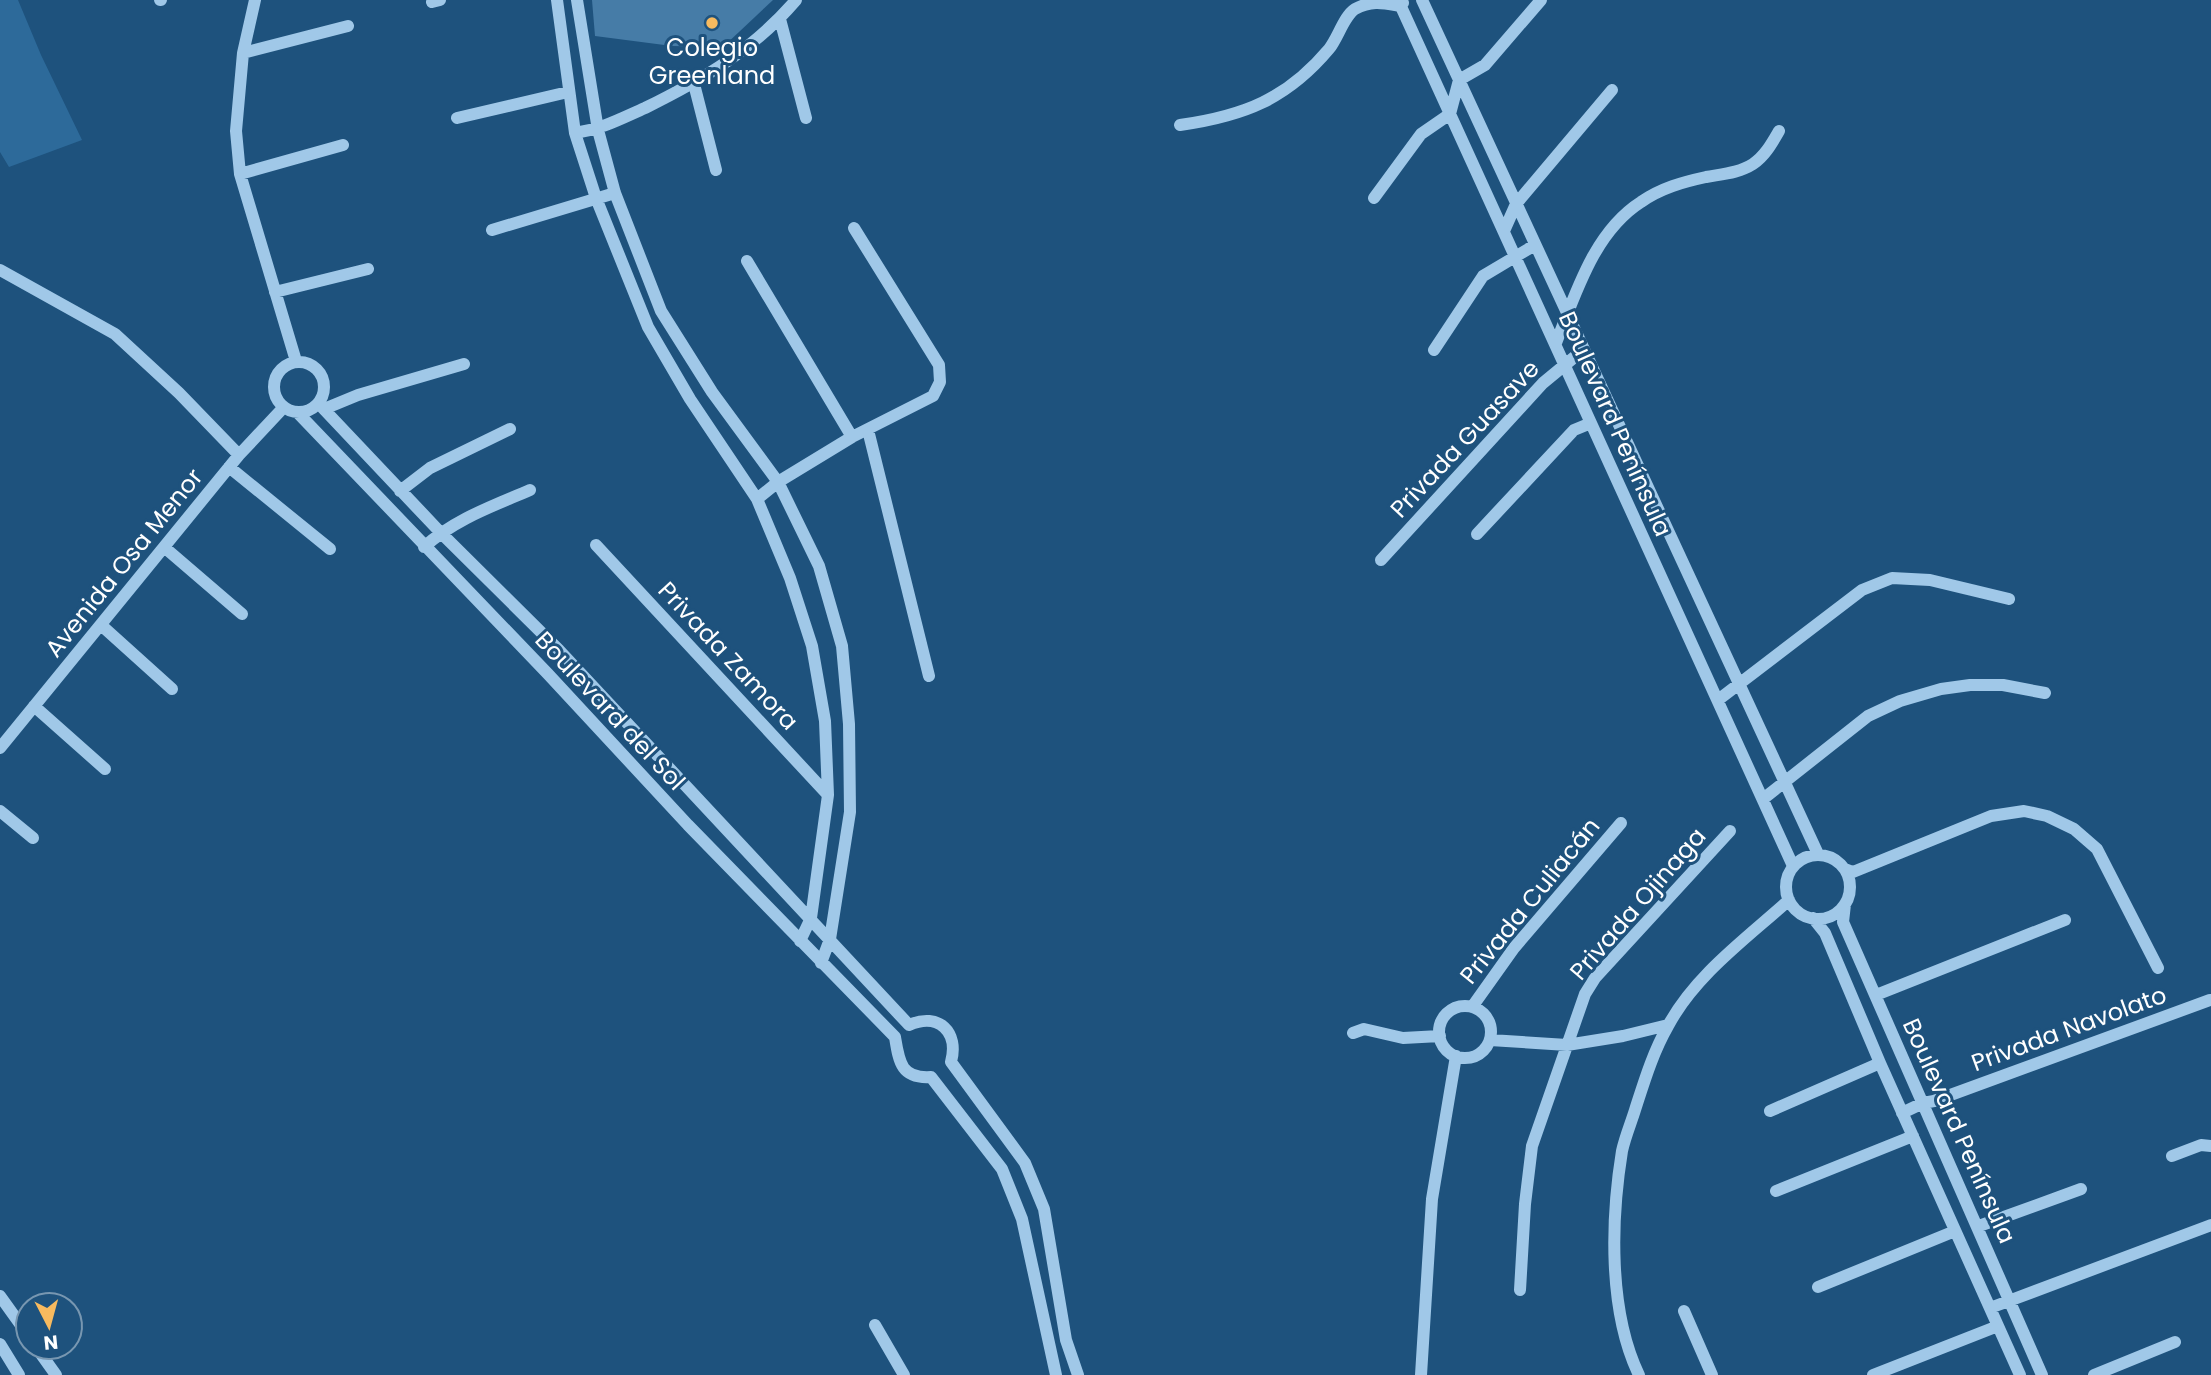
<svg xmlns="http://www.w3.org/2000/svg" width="2211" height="1375" font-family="Poppins,sans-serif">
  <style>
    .green { fill: #2d6a9a }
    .building { fill: #467ca7 }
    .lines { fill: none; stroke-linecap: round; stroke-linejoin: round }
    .minor { stroke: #a0c8e8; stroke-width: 12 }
    .poi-dot { fill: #f7ba5f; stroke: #1e527d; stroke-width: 2.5 }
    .labels { text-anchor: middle; stroke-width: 6; stroke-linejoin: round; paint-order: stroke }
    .poi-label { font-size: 24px; fill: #fff; stroke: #1e527d }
    .street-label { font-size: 24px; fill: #fff; stroke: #1e527d }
  </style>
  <rect width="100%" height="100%" fill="#1e527d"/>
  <path class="green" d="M0,0h18l23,55 41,85 -73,27 -9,-15z"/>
  <path class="building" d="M592,0h181l-50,47 -51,-1 -77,-10z"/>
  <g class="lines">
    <path class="minor" d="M160,0h1
      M255,0l-12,53 -7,78 4,43 56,187
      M557,0l18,133 21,65 52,129 42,72 67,100 33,79 22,68 13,75 3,74 -17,123 -11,23
      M577,0l21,130 17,63 46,118 51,81 66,90 41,84 23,80 7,78 1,88 -20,127 -9,24
      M1398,0l395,866
      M1422,0l396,854
      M432,2l8,-2
      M780,19l26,99
      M243,53l105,-27
      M694,84l22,86
      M457,118l111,-26
      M1180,125c64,-9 107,-26 149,-76 9,-11 15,-33 26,-40 17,-9 28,-6 46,-3l2,-3
      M575,133c27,-4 45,-14 70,-25 59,-29 108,-58 151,-108
      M240,174l103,-29
      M1374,198l47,-64 29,-20 9,-34 26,-15 56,-65
      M492,230l123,-37
      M1504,231l12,-27 96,-114
      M747,261l105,176
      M0,270l115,64 64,59 60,62
      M275,292l93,-23
      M1556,343c20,-50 38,-111 85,-141 20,-14 42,-20 65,-25 16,-3 33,-4 47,-13 12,-8 19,-21 26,-33
      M1434,350l49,-74 52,-31
      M274 387a25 25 0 1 1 50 0a25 25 0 1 1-50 0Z
      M318,403l122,129 119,118 350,375c30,-13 50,7 42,37l74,101 19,46 22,131 12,35
      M324,409l34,-14 106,-31
      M297,412l251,262 140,151 207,212c4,25 6,42 36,40l71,92 20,50 34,156
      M868,430l61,246
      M229,467l101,82
      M400,491l30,-23 80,-39
      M757,499l21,-17 74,-45 81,-41 7,-14 -1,-17 -85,-137
      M1477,534l97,-104 17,-7
      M596,545l232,250
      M164,547l78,67
      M424,547c31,-28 69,-41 106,-57
      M1381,560l162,-177 40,-33
      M101,625l71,64
      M1718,700l144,-110 30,-12 38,2 79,19
      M34,706l71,63
      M0,748l239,-293 45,-48
      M1763,799l105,-83 32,-15 41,-12 29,-4h33l42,8
      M0,811l33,27
      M1786 887a32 32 0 1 1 64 0a32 32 0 1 1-64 0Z
      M1845,869l8,3 138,-56 33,-5 23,5 27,13 23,20 61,119
      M1845,904l-2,18 199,453
      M1813,918l12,15 55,130 140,312
      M1876,995l189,-75
      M1439 1032a26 26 0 1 1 52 0a26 26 0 1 1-52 0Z
      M1472,1007l42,-59 107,-125
      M1353,1033l11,-4 39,9 37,-2
      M1490,1040l77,5 56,-9 45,-11
      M1770,1111l110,-48
      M1902,1113l21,-10 11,-2 276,-101
      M2172,1156l29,-11 10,1
      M1776,1191l137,-55
      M1979,1226l102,-37
      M1818,1287l137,-56
      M1520,1290l5,-86 7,-58 53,-152 10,-16 135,-147
      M0,1296l28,39
      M1990,1308l221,-83
      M1684,1311l28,64
      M875,1325l29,50
      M0,1344l19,31
      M36,1347l20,28
      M1421,1375l11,-176 24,-143
      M1639,1375c-31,-64 -28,-156 -17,-224 3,-14 9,-28 13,-41 9,-28 18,-58 33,-84 27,-51 79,-88 121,-126
      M1873,1375l125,-49
      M2094,1375l81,-33"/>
  </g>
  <circle class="poi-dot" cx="712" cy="23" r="7"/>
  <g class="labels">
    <g class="poi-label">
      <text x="712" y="56">Colegio<tspan x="712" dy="28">Greenland</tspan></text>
    </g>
    <g class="street-label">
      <text transform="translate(1615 424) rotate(66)" y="8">Boulevard Península</text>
      <text transform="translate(1465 439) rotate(-47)" y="8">Privada Guasave</text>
      <text transform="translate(124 563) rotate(-51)" y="8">Avenida Osa Menor</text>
      <text transform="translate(728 656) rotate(47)" y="8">Privada Zamora</text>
      <text transform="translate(610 711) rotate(47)" y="8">Boulevard del Sol</text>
      <text transform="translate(1530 901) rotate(-51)" y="8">Privada Culiacán</text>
      <text transform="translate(1638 904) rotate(-49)" y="8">Privada Ojinaga</text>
      <text transform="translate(2069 1029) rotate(-20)" y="8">Privada Navolato</text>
      <text transform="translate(1959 1131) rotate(66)" y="8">Boulevard Península</text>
    </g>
  </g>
  <g transform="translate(49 1326) rotate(174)"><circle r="33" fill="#1e527d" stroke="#7897b1" stroke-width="2"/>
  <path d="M0-5L12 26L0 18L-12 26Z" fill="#f7ba5f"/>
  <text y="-10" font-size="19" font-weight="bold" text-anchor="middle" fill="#ffffff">N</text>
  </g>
</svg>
